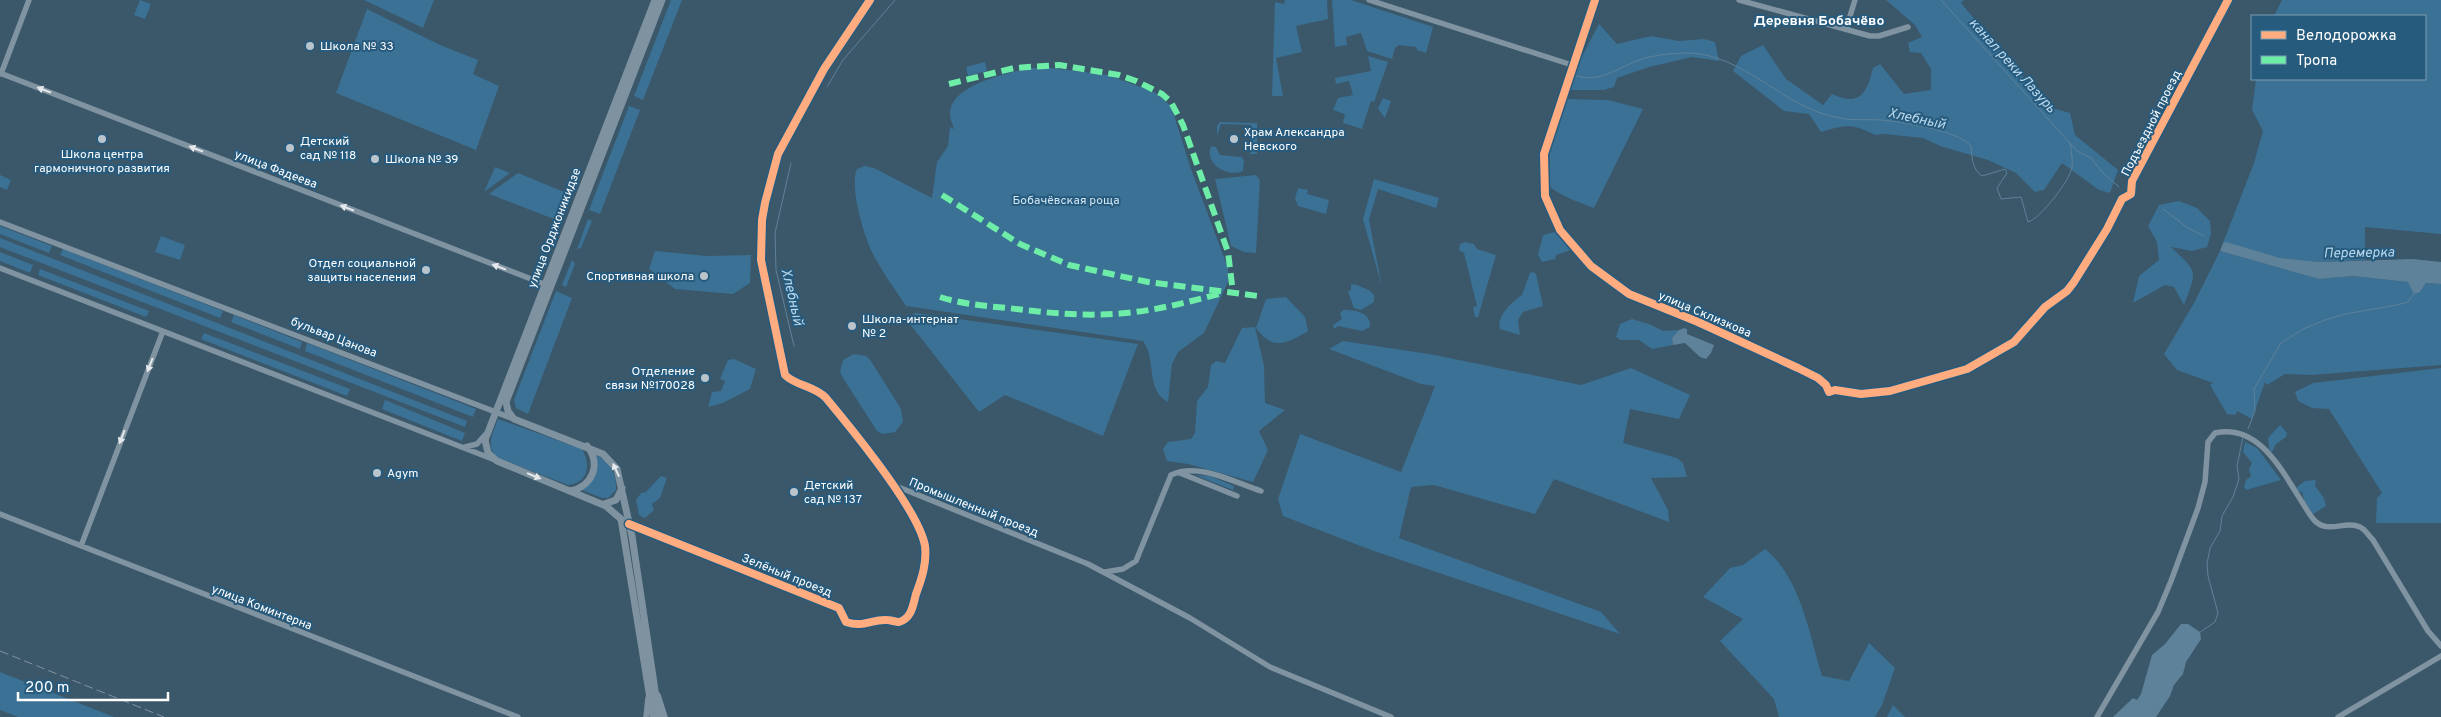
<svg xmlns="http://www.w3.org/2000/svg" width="2441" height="717" font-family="Overpass,sans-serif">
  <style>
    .green { fill: #3b7194 }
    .water { fill: #5e829a }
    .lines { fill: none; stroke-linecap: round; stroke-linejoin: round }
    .stream { stroke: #5e829a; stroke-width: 1 }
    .minor { stroke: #8093a1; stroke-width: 5.5 }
    .major { stroke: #7f92a0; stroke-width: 7 }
    .rail { stroke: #8193a0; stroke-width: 1; stroke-dasharray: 9 4; stroke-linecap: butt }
    .quiet { stroke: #6deda7; stroke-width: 6; stroke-dasharray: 12 6; stroke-linecap: butt }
    .cycleway-casing { stroke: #275b7e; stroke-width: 11 }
    .cycleway { stroke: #ffac80; stroke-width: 8 }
    .oneway { fill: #e6e9ec }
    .oneway2 { fill: #e5e9ec }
    .poi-dot { fill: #bac4cb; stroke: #275b7e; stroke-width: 2 }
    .labels { text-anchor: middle; stroke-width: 4; stroke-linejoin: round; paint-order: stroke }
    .poi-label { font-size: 12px; fill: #fff; stroke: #275b7e; text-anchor: start }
    .street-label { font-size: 12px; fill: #fff; stroke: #275b7e }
    .park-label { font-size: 12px; fill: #d0e6f4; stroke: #275b7e }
    .neighbourhood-label { font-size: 14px; font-weight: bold; fill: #fff; stroke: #275b7e }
    .water-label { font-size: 14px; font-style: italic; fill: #b8d8ed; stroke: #275b7e }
  </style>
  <rect width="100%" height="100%" fill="#3b576a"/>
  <path class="green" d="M140,0l11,4 -6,15 -11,-4z
    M364,0h70l-11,28z
    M671,0h11l-39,100 -9,-4z
    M1285,0h42l1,19 -32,7 6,26 -26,6 7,38h-11l3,-94 9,2z
    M1332,0h19l82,27 -7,26 -9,-3 -1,-3 -17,-2 -4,3 -3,11 -25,-8 -6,-18 -15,4 1,8 -12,2z
    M1886,0h78l-3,3 87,104 22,6 5,22 43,35 -8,23 -11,-3 -37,-27 -18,27 -9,2 -19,-19 -28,-13 -48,-14 -17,-8 -39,-4 -9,1c-24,-12 -29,-10 -54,-3l-12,-18 -25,-3 -51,-40 8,-15 22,-11 23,34 37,26 9,-11c27,13 35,0 41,-26l7,-4 24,30 27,-4v-21l-10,-16 -11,-1 -2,-9 14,-6 -7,-12z
    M2282,0h159v234l-76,-7v33l-46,2 -39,-4 -57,-15 31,-80 9,-32 -11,-21 4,-31h169v-63h-151z
    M367,9l73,36 38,15 -5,14 26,12 -23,64 -140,-57z
    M1599,24l18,20 34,-8 28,5 25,-2 11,3 4,19 -27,-4 -43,10 -32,11 -3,9 -10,3h-35l9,-26z
    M1368,56l20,6 -14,40 -3,-1 -9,28 -19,-6 2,-9 -12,-4 5,-12 15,-3 -4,-14 -13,3 -1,-6 36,-7z
    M985,62l2,9 -19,5 -2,-9z
    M1030,68h21l57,7 46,17 17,14 20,63 37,99v14l-24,51 -26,19 -6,12 -4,38c-23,-12 -11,-42 -25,-61l-237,-35c-11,-17 -24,-34 -33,-52 -9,-17 -24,-68 -16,-85l8,-3 9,2 58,30 5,-36 11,-16 2,-19 4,2c-1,-4 -4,-10 -4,-15 -1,-29 58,-41 80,-46z
    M1383,98l8,3 -6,17 -7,-9z
    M1565,99l43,1 35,9 -49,99c-10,-4 -40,-14 -45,-23 -10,-16 11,-68 16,-86z
    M629,106l11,4 -40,104 -11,-4z
    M1220,122l37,1v31h-7l1,-29 -30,-1 -4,12v-10z
    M1211,146l5,1 4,8 22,2 2,4 -1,10c-16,7 -39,-7 -32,-25z
    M495,167l15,6 -26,19z
    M518,173l51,21 -10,27 -70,-27z
    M0,175l11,5 -4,10 -7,-3z
    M1256,175l4,5 -4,73 -12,-1 -13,-6 -16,-67z
    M1374,179l65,19 -3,10 -58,-19 -9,31 13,67 -19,-68z
    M1298,188l10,2 -1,4 22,6 -3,14 -28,-8 -3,-8z
    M2179,201l18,7 13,13 1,13 -4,13 -15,4 -21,-4c26,25 27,22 13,58l-10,-18 -9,-2 -32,18 6,-27 20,-16 -2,-18 -9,-16 11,-21z
    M588,219l4,2 -11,27 -4,1z
    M0,226l52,20 -3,7 -49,-19z
    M1555,232l4,1 12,17 -15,5 -1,4 -13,3 -4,-7 5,-20z
    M161,236l24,9 -5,15 -25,-8z
    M0,238l467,183 -2,6 -465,-180z
    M1465,242l9,2 3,5 19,6 -18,62h-3l-2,-10 4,-1 -13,-53 -5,-3 1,-6z
    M63,249l160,62 -3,7 -160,-63z
    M655,251l52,5 44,-1 -1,28 -17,11 -58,-5 -26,-20z
    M2220,251l99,28 34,-3 55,6 12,10 6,-9 15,1v81l-130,10 -26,-1 -18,11 -2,-3 -13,37 -15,-8 -1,4 -9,-1 -17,-29 3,-2 -36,-13 -13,-16 30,-51z
    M0,252l33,13 -3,8 -30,-12z
    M572,260l3,4 -9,23 -4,-2z
    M40,269l109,42 -3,6 -108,-42z
    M1533,272l3,2 7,32 -20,6 -5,8 2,15 -20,-6c-4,-13 13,-28 22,-34l8,-22z
    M1354,284l15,6 5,5v7l-13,8 -7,-2 -6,-16 3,-2v-5z
    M556,291l16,7 -44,116 -12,-6 -2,-8z
    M1286,297l19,20 3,14c-21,13 -35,20 -52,-3l10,-29z
    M1343,310c12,0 28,2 27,17l-8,4 -24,-5 -4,3 -1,-4 9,-6 -2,-5z
    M915,313l223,31 -35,92 -98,-41 -26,17 -73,-93z
    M234,315l68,27 -2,7 -69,-27z
    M1632,319l17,5 14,7 16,-1 -7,8 1,7 -21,4 -13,-9h-19l-4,-3 4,-13z
    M1255,327l9,39 1,37 20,7 -26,21 9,19 -15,32 -65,-18 -21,-3 -4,-12 5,-7 23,-3 4,-6 2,-32 11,-14 3,-22 5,-4 9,2 17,-35z
    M204,333l146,56 -3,7 -146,-57z
    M1343,341l92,14 146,30 50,-17 59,27 -11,24 -49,-10 -7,34 54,15 6,5 4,14 -36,1 17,32 1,12 -115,-43 -19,35 -101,-29 -23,2 -12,51 202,74 19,22 -249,-84 -88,-34 -5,-17 22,-65 101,38 34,-86 -14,-2 -92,-35z
    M307,343l169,66 -3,8 -168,-66z
    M854,354l12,2 5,5 30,48 2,13 -8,10 -12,2 -6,-3 -34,-53 -3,-6 3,-12z
    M734,359l22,10 -6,20 -27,14 -15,4 4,-15 9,-1 4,-10 -5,-2 8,-19z
    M2441,368v155h-65l1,-25 5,-5 -53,-84 -17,-1 -14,-7 -3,-9 18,-9z
    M385,400l80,33 -3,8 -80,-32z
    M498,419l84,30c9,15 7,34 -14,36l-72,-28c-11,-12 -2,-26 2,-38z
    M2280,425l7,8 -1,4 -10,7 -4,8 -3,-3 -1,-11z
    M2245,442l12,6 24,32 -35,10 -2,-3 2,-7 5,-4 -2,-7 3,-6 -9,-11z
    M596,455c14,6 21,20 20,35l-8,8h-6l-20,-8 13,-13z
    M1195,475l15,1 24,10 -1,4z
    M661,476l6,2 -7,20 -8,6 2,6 -9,8 -6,-3 -3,-15 5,-7 5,-1z
    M2316,480l-1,6 9,12 2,8 -13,8 -9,-14 -2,-8 -5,-1v-4l8,-6z
    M1765,549c35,27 45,87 57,127l27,5 20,-38 26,25 -13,37 -7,12h-96l-5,-18 -54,-58 23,-22 -40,-22 27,-29 13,-3z
    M0,672l114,45h-96l-18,-7z
    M1893,705l12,12h-18z"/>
  <path class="water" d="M2226,242l54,16 39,4 94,-3 28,3v22l-15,-1 -6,9 -6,2 -6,-12 -55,-6 -34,3 -99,-28 3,-8z
    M1684,328l3,1v5l27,11 -3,8 -5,6 -6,-2 -15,-14 -12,2 -1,-7 7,-8z
    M2181,624h7l12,8 1,7 -15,23 -3,12 -9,11 -4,11 -14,21h-43l20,-19 4,2 4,-6 11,-39 13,-11z"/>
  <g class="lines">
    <path class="stream" d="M1941,0l136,151 14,7 12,15 16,14
      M1574,75c26,10 45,-9 68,-16 13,-4 32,-6 46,-6 57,1 96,56 152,65 13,3 28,1 41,2 22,2 76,10 90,26 1,12 1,23 11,30l23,-7 2,4 -10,15 4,11 20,-2 7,25c12,-3 43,-43 44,-55 1,-7 -1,-17 -2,-24
      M827,87l16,-27 52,-60
      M791,163l-16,70 1,37 18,76
      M2163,209l25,19 16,8
      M2248,429l7,-18 -1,-22 27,-46 22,-14 22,-9 20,-6 52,-9 11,-3 6,-8
      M2199,633l16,-11 3,-9 -10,-37 -1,-12 3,-16 10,-17 2,-15 11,-19 6,-18 -2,-13 6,-29"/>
    <path class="minor" d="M1369,0l203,65
      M1595,0l-51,154 1,42 15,34 31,36 38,28 69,28 100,46 20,10 8,7 3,7 6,-2 26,4 29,-3 77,-22 47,-27 31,-35 22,-16 7,-9 33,-53 15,-30 9,-5 1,-13 96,-181
      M1739,0l131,36h9l29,-9
      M1846,29l9,-29
      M0,73l544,211
      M1,74l28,-74
      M0,222l514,197
      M0,268l495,192
      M465,447l12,-3 8,-9
      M1180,473l57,23
      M891,484l197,80 102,54 80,49 121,50
      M0,514l518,203
      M629,524l210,84 7,14c18,6 25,-3 41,-2 4,0 8,2 12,2 13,-4 14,-17 17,-28 6,-16 11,-31 9,-48 -6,-36 -74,-118 -99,-148 -11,-12 -30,-12 -41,-23l-24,-115 1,-40 3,-17 13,-49 46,-85 46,-69
      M81,546l82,-215
      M1105,572l18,-3 13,-8 35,-86c28,-13 62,7 90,16
      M658,695l7,22
      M646,717l2,-19
      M2097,717l61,-105 13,-31 27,-73 7,-26 3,-40 7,-9c44,-10 67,38 87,69 4,6 8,14 13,19 13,13 31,-1 45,6 5,2 9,9 13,13l55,91 13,15
      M2338,717l103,-61"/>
    <path class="major" d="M570,491c22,-4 32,-27 17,-45
      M604,504l12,-4 6,-12
      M653,717l-32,-198 -15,-13 -109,-45 -9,-8 -3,-13 170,-440
      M659,717l-27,-181 -15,-67 -14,-15 -89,-35 -6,-8 -2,-9 156,-402"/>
    <path class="rail" d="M0,651l164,66"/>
    <path class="quiet" d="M949,84l65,-16 45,-3 60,10 17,6 26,13 9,8 12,23 45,127 5,41
      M942,195l78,49 49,21 79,17 110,14
      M940,297c22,7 45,9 68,11 39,5 78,9 118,5 32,-3 62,-11 93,-19"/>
    <defs>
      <path id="cycleway" d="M1595,0l-51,154 1,42 15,34 31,36 38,28 69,28 100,46 20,10 8,7 3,7 6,-2 26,4 29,-3 77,-22 47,-27 31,-35 22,-16 7,-9 33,-53 15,-30 9,-5 1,-13 96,-181
        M629,524l210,84 7,14c18,6 25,-3 41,-2 4,0 8,2 12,2 13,-4 14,-17 17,-28 6,-16 11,-31 9,-48 -6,-36 -74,-118 -99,-148 -11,-12 -30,-12 -41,-23l-24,-115 1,-40 3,-17 13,-49 46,-85 46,-69"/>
    </defs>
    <use href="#cycleway" class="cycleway-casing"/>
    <use href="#cycleway" class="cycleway"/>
  </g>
  <defs><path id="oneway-solid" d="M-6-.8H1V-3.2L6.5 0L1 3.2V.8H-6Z" transform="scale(1.25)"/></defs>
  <g class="oneway">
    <use href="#oneway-solid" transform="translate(44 90) rotate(-159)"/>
    <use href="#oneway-solid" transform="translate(196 149) rotate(-159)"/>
    <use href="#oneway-solid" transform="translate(347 208) rotate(-159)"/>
    <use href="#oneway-solid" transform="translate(499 267) rotate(-159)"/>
    <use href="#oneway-solid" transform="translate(150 365) rotate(111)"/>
    <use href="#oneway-solid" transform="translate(122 437) rotate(111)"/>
  </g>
  <g class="oneway2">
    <use href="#oneway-solid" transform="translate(616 470) rotate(-115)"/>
    <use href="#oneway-solid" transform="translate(534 476) rotate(22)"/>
  </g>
  <g class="poi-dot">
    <circle cx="310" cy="46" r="5"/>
    <circle cx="102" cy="139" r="5"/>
    <circle cx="1234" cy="139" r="5"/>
    <circle cx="290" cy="148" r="5"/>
    <circle cx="375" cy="159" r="5"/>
    <circle cx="426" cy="270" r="5"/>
    <circle cx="704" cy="276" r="5"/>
    <circle cx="852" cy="326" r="5"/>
    <circle cx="705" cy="378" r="5"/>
    <circle cx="377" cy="473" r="5"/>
    <circle cx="794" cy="492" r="5"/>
  </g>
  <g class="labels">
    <g class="poi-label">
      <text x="320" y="50">Школа № 33</text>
      <text x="1244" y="136">Храм Александра<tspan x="1244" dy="14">Невского</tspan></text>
      <text x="300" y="145">Детский<tspan x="300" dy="14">сад № 118</tspan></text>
      <text x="102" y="158" text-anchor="middle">Школа центра<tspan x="102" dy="14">гармоничного развития</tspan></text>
      <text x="385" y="163">Школа № 39</text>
      <text x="416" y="267" text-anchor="end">Отдел социальной<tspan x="416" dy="14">защиты населения</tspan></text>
      <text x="694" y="280" text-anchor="end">Спортивная школа</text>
      <text x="862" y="323">Школа-интернат<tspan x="862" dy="14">№ 2</tspan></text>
      <text x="695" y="375" text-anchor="end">Отделение<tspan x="695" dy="14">связи №170028</tspan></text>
      <text x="387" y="477">Agym</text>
      <text x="804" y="489">Детский<tspan x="804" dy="14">сад № 137</tspan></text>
    </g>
    <g class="street-label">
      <text transform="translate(2151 123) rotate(-63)" y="4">Подъездной проезд</text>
      <text transform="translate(276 169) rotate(21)" y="4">улица Фадеева</text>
      <text transform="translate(554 228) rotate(-69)" y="4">улица Орджоникидзе</text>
      <text transform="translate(1705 314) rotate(23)" y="4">улица Склизкова</text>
      <text transform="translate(334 337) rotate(21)" y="4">бульвар Цанова</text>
      <text transform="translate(974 507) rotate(22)" y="4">Промышленный проезд</text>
      <text transform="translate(787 575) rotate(22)" y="4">Зелёный проезд</text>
      <text transform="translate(262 607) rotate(21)" y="4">улица Коминтерна</text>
    </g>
    <g class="park-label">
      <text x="1066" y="204">Бобачёвская роща</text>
    </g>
    <g class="neighbourhood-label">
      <text x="1819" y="25">Деревня Бобачёво</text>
    </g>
    <g class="water-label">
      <text transform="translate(2013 65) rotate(48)" y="5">канал реки Лазурь</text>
      <text transform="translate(1917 118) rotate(12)" y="5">Хлебный</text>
      <text transform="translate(2359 252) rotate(-1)" y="5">Перемерка</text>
      <text transform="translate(793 297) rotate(77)" y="5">Хлебный</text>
    </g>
  </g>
  <rect x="2251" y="15" width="175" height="65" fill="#275b7e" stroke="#7d9db2"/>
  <rect x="2261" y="31" width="25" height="8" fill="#ffac80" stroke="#7d9db2"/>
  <text x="2296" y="40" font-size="15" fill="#ffffff">Велодорожка</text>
  <rect x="2261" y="56" width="25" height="8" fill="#6deda7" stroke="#7d9db2"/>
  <text x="2296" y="65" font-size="15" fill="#ffffff">Тропа</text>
  <path d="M18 692v8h150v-8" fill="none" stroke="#ffffff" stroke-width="2.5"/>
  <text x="25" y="692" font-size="15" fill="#ffffff" stroke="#275b7e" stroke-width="4" paint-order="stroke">200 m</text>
</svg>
